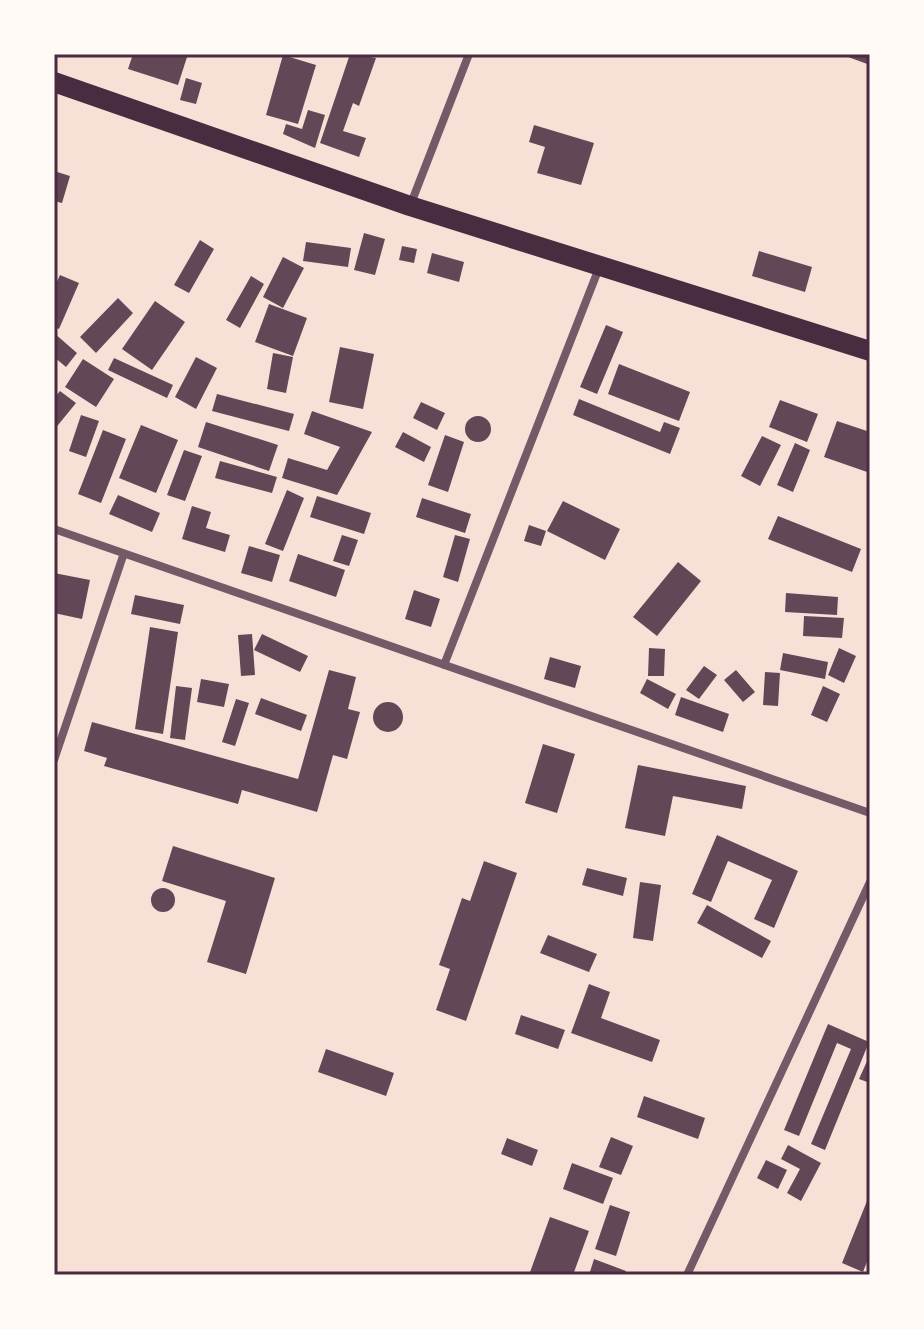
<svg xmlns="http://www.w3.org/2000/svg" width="924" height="1329" font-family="Karla,sans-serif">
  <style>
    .building { fill: #644757 }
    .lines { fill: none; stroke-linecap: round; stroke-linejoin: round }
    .minor { stroke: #755966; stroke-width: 8 }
    .primary { stroke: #4a2c40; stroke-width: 20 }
    .neatline { fill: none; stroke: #4a2c40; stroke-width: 3 }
  </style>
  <rect width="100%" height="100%" fill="#f7e1d7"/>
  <path class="building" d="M133,54h55l-10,31 -50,-16z
    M350,54l26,4 -17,48 -6,-3 -10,28 23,7 -7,19 -39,-14z
    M840,54h30v11z
    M283,55l33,10 -18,59 -32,-9z
    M186,78l16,5 -6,21 -16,-4z
    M308,110l17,5 -10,33 -32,-14 3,-10 16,5z
    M534,125l60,18 -13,42 -44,-12 8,-26 -16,-5z
    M54,171l16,5 -8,27 -8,-2z
    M364,233l21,6 -10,36 -21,-5z
    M200,240l14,9 -25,44 -15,-8z
    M306,242l45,6 -3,19 -45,-6z
    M402,246l15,3 -3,14 -15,-3z
    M759,251l53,16 -7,25 -53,-16z
    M432,253l32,9 -5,20 -32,-9z
    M283,257l21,11 -21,40 -20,-11z
    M60,275l19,8 -20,46 -5,-2v-39z
    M251,276l13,8 -24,44 -14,-8z
    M118,298l15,15 -37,40 -16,-16z
    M155,301l30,21 -33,48 -30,-21z
    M269,304l38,14 -14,38 -38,-14z
    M606,325l17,7 -26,62 -17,-7z
    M54,333l23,20 -11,14 -12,-10z
    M340,347l34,7 -11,55 -34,-7z
    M273,353l20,4 -7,36 -19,-4z
    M196,357l21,11 -21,41 -21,-12z
    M114,358l59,27 -6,13 -59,-28z
    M83,359l31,20 -18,28 -31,-20z
    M619,364l71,28 -11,29 -71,-27z
    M60,391l16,12 -22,27v-32z
    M217,394l77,20 -5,17 -77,-20z
    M579,399l81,33 4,-10 16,6 -10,26 -97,-39z
    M780,400l38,14 -11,28 -38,-15z
    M421,402l24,11 -8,17 -24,-12z
    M312,411l60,21 -35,63 -55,-17 6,-20 39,12 13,-23 -36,-13z
    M81,415l18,6 -13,36 -17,-6z
    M465 429a13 13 0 1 1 26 0a13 13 0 1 1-26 0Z
    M837,421l33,11v41l-46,-16z
    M206,422l72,23 -9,26 -71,-24z
    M141,425l37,15 -22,53 -37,-15z
    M103,430l23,9 -25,64 -23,-9z
    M403,432l28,15 -7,15 -29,-15z
    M445,435l19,7 -16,50 -20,-7z
    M762,436l19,9 -21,41 -19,-10z
    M795,443l15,7 -17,42 -16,-7z
    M184,450l18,6 -17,45 -18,-6z
    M220,461l57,16 -5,16 -57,-15z
    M287,490l17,8 -21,53 -18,-7z
    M118,495l42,18 -8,19 -43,-18z
    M317,496l54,17 -7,21 -54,-17z
    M422,498l49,16 -6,19 -49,-16z
    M563,501l57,28 -15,31 -58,-29z
    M192,506l19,6 -5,16 24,7 -5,17 -43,-13z
    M778,516l83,33 -9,23 -84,-33z
    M529,525l17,6 -5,15 -17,-5z
    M342,535l16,5 -9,26 -16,-5z
    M455,535l15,4 -12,43 -15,-5z
    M249,546l31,9 -8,27 -31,-9z
    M298,554l47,16 -9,27 -47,-16z
    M678,562l23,19 -44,55 -24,-19z
    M54,573l36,7 -8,39 -28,-6z
    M414,590l26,9 -9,28 -26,-8z
    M786,593l52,4 -1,18 -52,-3z
    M135,595l49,10 -4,19 -49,-10z
    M804,616l40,2 -2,20 -39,-2z
    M150,627l28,5 -15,102 -28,-5z
    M252,634l3,41 -14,1 -3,-41z
    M262,634l46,22 -8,16 -46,-22z
    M649,648l16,1 -1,27h-16z
    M839,648l17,8 -12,27 -16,-8z
    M783,653l45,9 -3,17 -45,-9z
    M550,657l31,9 -6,22 -31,-9z
    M704,666l13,9 -18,24 -13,-9z
    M329,670l27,7 -8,32 12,3 -13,47 -14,-4 -16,57 -75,-22 -4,14 -134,-38 3,-8 -23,-7 8,-29 206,57z
    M736,670l19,22 -12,10 -19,-22z
    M765,672l15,1 -2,33 -15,-1z
    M201,679l28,5 -5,23 -27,-5z
    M647,679l29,15 -8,15 -28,-16z
    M176,686l16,2 -7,52 -15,-2z
    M823,686l17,8 -13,28 -16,-7z
    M681,697l48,17 -6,18 -48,-17z
    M261,698l46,17 -6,16 -46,-17z
    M236,699l13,4 -14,43 -13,-4z
    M373 717a15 15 0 1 1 30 0a15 15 0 1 1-30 0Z
    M543,744l32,10 -18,59 -32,-10z
    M638,765l108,21 -4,23 -69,-13 -8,40 -40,-8z
    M717,835l81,36 -24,57 -20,-9 18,-39 -44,-19 -17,41 -19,-8z
    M173,846l102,32 -29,96 -39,-12 19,-61 -64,-20z
    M484,861l33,12 -51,148 -30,-11 14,-41 -11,-4 23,-67 8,3z
    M587,868l40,10 -4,18 -41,-11z
    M640,882l21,3 -8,56 -20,-3z
    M151 900a12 12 0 1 1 24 0a12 12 0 1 1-24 0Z
    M707,905l64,36 -9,17 -65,-35z
    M548,935l49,19 -8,18 -49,-19z
    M589,984l21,8 -9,26 59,22 -8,22 -81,-29z
    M521,1015l44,15 -7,19 -43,-15z
    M828,1024l41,18 -44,108 -14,-6 40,-95 -14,-6 -38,93 -15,-6z
    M326,1049l68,24 -8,23 -68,-24z
    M868,1059l2,1v23l-11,-4z
    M644,1096l61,22 -7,21 -61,-22z
    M611,1137l22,9 -12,29 -22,-8z
    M507,1138l31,12 -6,16 -31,-12z
    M788,1145l33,18 -20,38 -14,-8 13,-24 -19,-10z
    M766,1160l21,10 -9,19 -21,-11z
    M572,1163l41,15 -10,26 -40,-15z
    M867,1201l3,53 -7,18 -21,-9z
    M610,1205l20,7 -14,44 -21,-7z
    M550,1217l39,14 -16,44h-44z
    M594,1259l32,12 -1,4h-36z"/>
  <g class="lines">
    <path class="minor" d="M410,206l59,-152
      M54,529l816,284
      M444,665l155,-397
      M54,760l69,-204
      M687,1275l183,-393"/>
    <path class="primary" d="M54,82l356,124 460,145"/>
  </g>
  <rect width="924" height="1329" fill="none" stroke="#fffaf5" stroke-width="112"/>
  <rect x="56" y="56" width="812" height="1217" class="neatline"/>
</svg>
